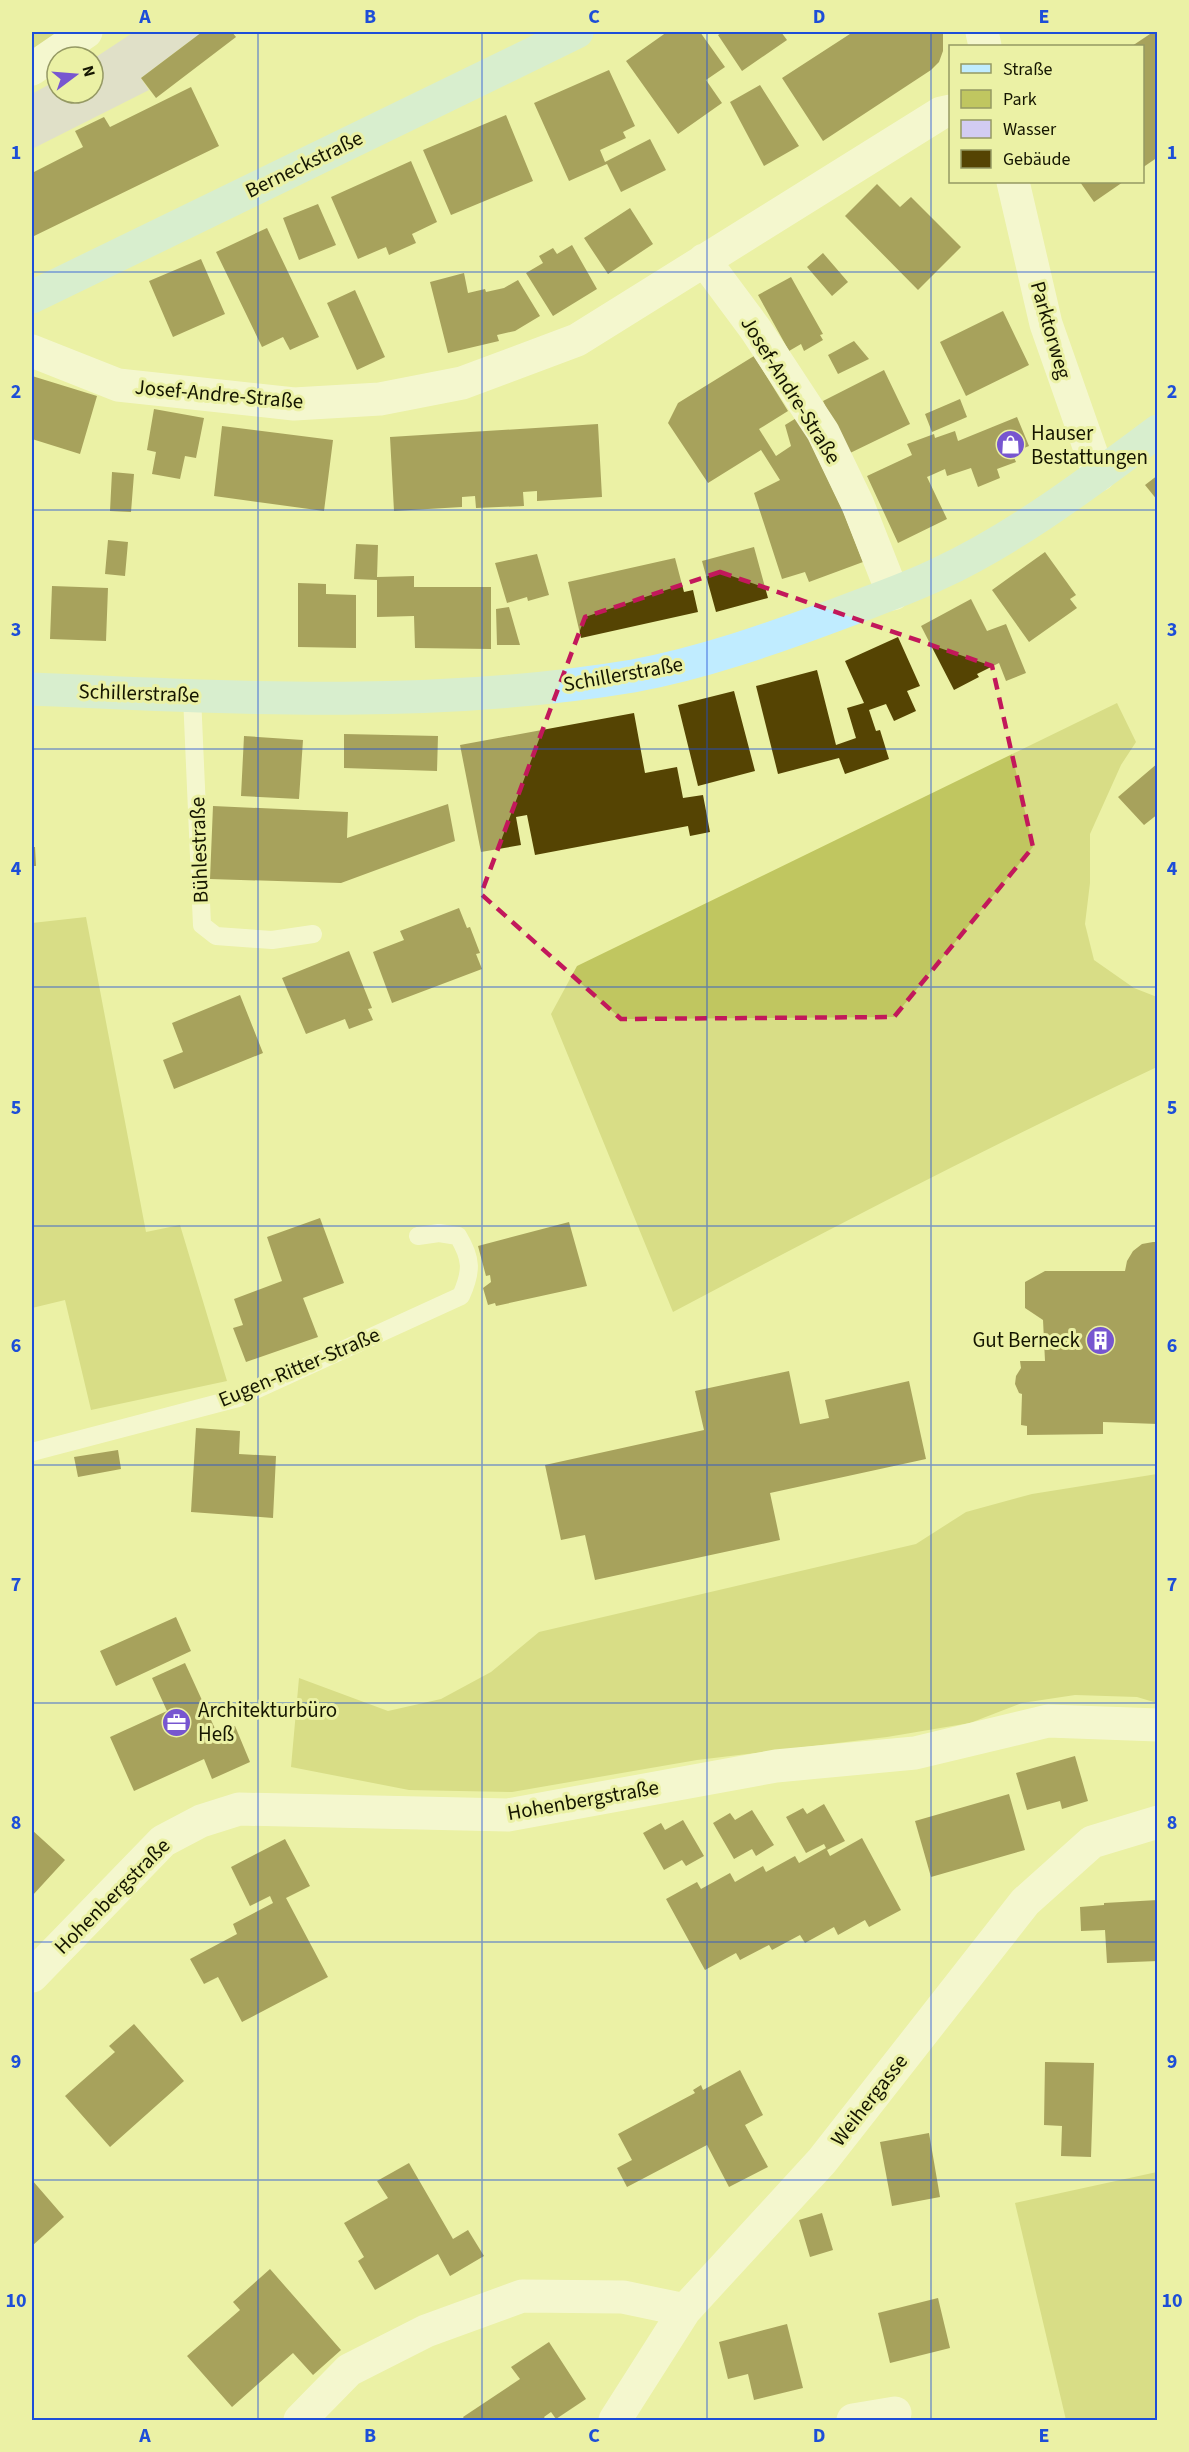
<svg xmlns="http://www.w3.org/2000/svg" width="1189" height="2452" font-family="'Source Sans 3',sans-serif">
  <style>
    .green { fill: #c0c660 }
    .water { fill: #d2ccf2 }
    .building { fill: #554403 }
    .lines { fill: none; stroke-linecap: round; stroke-linejoin: round }
    .lane { stroke: #fff; stroke-width: 18 }
    .street { stroke: #fff; stroke-width: 33 }
    .secondary { stroke: #c0ecff; stroke-width: 33 }
    .marked { fill: none; stroke: #c2185b; stroke-width: 4.5; stroke-dasharray: 12 8; stroke-linejoin: round }
    .grid { fill: none; stroke: #1d4ed8; stroke-width: 1.5; stroke-opacity: 0.55 }
    .labels { text-anchor: middle; stroke-width: 6; stroke-linejoin: round; paint-order: stroke }
    .street-label { font-size: 21px; fill: #151600; stroke: #ebf1a5 }
    .poi-label { font-size: 21px; fill: #151600; stroke: #ebf1a5; text-anchor: start }
    .neatline { fill: none; stroke: #1d4ed8; stroke-width: 2 }
    .grid-label { font-size: 20px; text-anchor: middle; font-weight: bold; fill: #1d4ed8 }
  </style>
  <rect width="100%" height="100%" fill="#ebf1a5"/>
  <path class="green" d="M32,32h28l-28,19z
    M1117,703l19,39 -15,23 -31,69v49l-5,41 9,36 40,28 23,9v70c-163,77 -324,160 -484,245l-122,-298 26,-48z
    M86,917l60,315 34,-7 47,156 -136,29 -26,-110 -33,8v-385z
    M1157,1474v229l-20,-6 -62,-2 -53,8 -52,20 -83,14 -190,23 -185,32 -103,-2 -118,-23 8,-89 89,33 53,-12 50,-27 48,-40 377,-88 50,-32 66,-18z
    M1157,2172v248h-91l-51,-217z"/>
  <path class="water" d="M134,32h68l-61,46 8,12 -117,59v-55l25,-14v13h36v-34z"/>
  <path class="building" d="M202,32h30l4,5 -80,61 -15,-20z
    M667,32h33l25,35 -19,13 16,23 -44,31 -52,-73z
    M723,32h58l6,8 -45,31 -24,-36z
    M853,32h90v19l-4,11 -8,8 -108,71 -41,-63z
    M1153,32h5v125l-16,11v-122h-10z
    M609,70l26,56 -12,6 3,6 -26,12 5,12 45,-23 16,31 -45,22 -14,-28 -38,17 -35,-78z
    M760,85l39,61 -35,20 -34,-64z
    M191,87l28,59 -187,91v-64l51,-26 -8,-16 29,-14 6,10z
    M506,115l27,66 -82,34 -28,-65z
    M411,161l26,61 -25,12 4,9 -27,12 -3,-8 -28,12 -27,-62z
    M1080,182h43l-29,20z
    M877,184l23,23 11,-10 50,50 -43,43 -73,-74z
    M318,204l18,41 -37,15 -16,-42z
    M630,208l23,36 -45,30 -24,-36z
    M267,228l52,109 -29,13 -7,-13 -21,10 -46,-95z
    M572,245l25,44 -44,27 -27,-43 17,-10 -4,-7 14,-8 4,6z
    M823,253l25,29 -16,14 -25,-29z
    M201,259l24,55 -52,23 -24,-56z
    M464,273l4,20 17,-4 1,3 18,-4 14,-8 22,36 -25,15 -18,4 2,6 -51,12 -18,-71z
    M791,277l32,57 -3,1 3,5 -19,11 -3,-7 -12,7 -31,-56z
    M355,290l30,67 -28,13 -30,-67z
    M1003,311l26,54 -63,31 -26,-54z
    M854,341l15,18 -31,15 -10,-19z
    M754,356l34,55 -29,18 17,27 15,-10 -6,-21 13,-8 45,94 20,51 -54,20 -4,-10 -23,7 -28,-86 26,-13 -19,-30 -53,33 -40,-60 10,-20z
    M884,370l26,54 -62,30 -25,-53z
    M32,376l65,20 -17,58 -48,-15z
    M960,399l7,18 -35,15 -7,-18z
    M154,409l50,9 -8,40 -11,-2 -5,23 -28,-5 4,-22 -9,-2z
    M1017,417l12,29 -17,7 4,9 -19,7 3,9 -22,9 -7,-19 -24,8 -2,-7 -18,8 20,42 -49,24 -31,-67 45,-21 -5,-11 27,-10 1,4 20,-7 3,10z
    M598,424l4,73 -65,4v-10l-14,1 1,14 -48,2 -1,-12 -13,1v10l-68,4 -4,-74z
    M222,426l111,14 -9,71 -110,-15z
    M112,472l22,2 -3,38 -21,-1z
    M1158,475v26l-13,-16z
    M108,540l20,2 -3,34 -20,-2z
    M356,544l22,1 -1,32 37,-1v11h77v62l-76,-1 -1,-32 -37,1v-37l-23,-1z
    M754,547l14,51 -52,14 -14,-51z
    M1045,552l31,43 -6,4 7,9 -48,34 -37,-52z
    M537,554l12,41 -21,6 -1,-4 -20,6 -12,-40z
    M675,558l9,34 9,-2 5,22 -117,26 -13,-56z
    M298,583l28,1v10l30,1v53l-58,-1z
    M52,586l56,2 -2,53 -56,-2z
    M971,599l16,32 19,-7 20,49 -20,8 -7,-18 -22,11 2,3 -25,13 -33,-64z
    M509,607l11,38h-23l-1,-36z
    M898,637l22,49 -13,5 9,20 -22,10 -8,-17 -17,6 7,21 4,-1 9,29 -44,15 -6,-16 -61,16 -22,-88 61,-16 19,75 20,-7 -9,-30 17,-5 -19,-42z
    M734,691l21,80 -57,15 -20,-81z
    M634,713l11,60 32,-6 6,31 20,-3 7,37 -20,4 -2,-10 -153,29 -8,-40 -11,2 5,28 -40,7 -21,-107z
    M344,734l94,2 -1,35 -93,-3z
    M244,736l59,4 -4,59 -58,-3z
    M1158,763v51l-14,11 -26,-28z
    M448,804l7,37 -114,42 -131,-4 3,-73 135,6 -1,26z
    M32,847h3l1,19h-4z
    M459,908l8,20 3,-1 10,26 -4,1 6,15 -90,34 -19,-51 31,-12 -4,-9z
    M349,951l23,57 -4,1 5,11 -24,9 -4,-10 -39,15 -24,-56z
    M240,995l23,58 -89,36 -11,-29 20,-8 -11,-29z
    M320,1218l24,65 -41,15 15,39 -72,25 -13,-34 10,-3 -9,-26 48,-18 -15,-44z
    M569,1222l18,64 -91,20 -1,-3 -7,2 -5,-17 8,-6 -1,-7 -4,1 -8,-30z
    M1153,1242h5v182l-55,-2v12l-76,1v-9l-6,-1 1,-31 -3,-1 -4,-9 1,-8 5,-8 -1,-7h25l-2,-41 -18,-12v-26l20,-11h80l2,-10 6,-10 9,-7z
    M789,1371l11,53 29,-6 -4,-18 84,-19 17,78 -156,34 10,47 -185,40 -10,-45 -24,5 -16,-75 159,-35 -9,-39z
    M196,1428l44,3 -1,23 37,2 -3,62 -82,-6z
    M118,1450l3,19 -43,8 -4,-20z
    M176,1617l15,34 -75,35 -16,-35z
    M185,1663l32,70 18,-7 15,36 -38,17 -8,-20 -70,32 -24,-54 57,-26 -15,-33z
    M1075,1756l13,45 -26,8 -2,-8 -33,9 -11,-37z
    M1009,1794l16,56 -94,27 -16,-56z
    M824,1804l21,37 -18,9 3,6 32,-18 39,72 -32,17 -4,-7 -27,15 -4,-8 -29,16 -5,-8 -28,15 -3,-5 -29,15 -4,-7 -31,17 -39,-71 31,-17 4,7 29,-16 5,9 28,-16 3,6 29,-16 4,7 27,-15 -2,-4 -18,9 -20,-36 17,-9 4,6z
    M752,1810l22,35 -18,11 -4,-7 -18,10 -21,-36 17,-10 5,7z
    M683,1820l21,36 -18,10 -4,-6 -18,10 -21,-37 18,-10 4,7z
    M32,1830l33,30 -33,36z
    M285,1839l25,47 -24,12 42,79 -86,45 -24,-45 -14,7 -14,-25 47,-25 -4,-10 40,-21 -3,-7 -20,10 -19,-39z
    M1158,1900v61l-51,2 -2,-33 -24,1 -1,-24 24,-2v-2z
    M134,2024l50,57 -74,66 -45,-51 50,-44 -6,-6z
    M1045,2062l49,1 -3,94 -30,-1 1,-30 -18,-1z
    M740,2070l23,45 -18,10 23,42 -39,20 -22,-42 -80,42 -10,-19 15,-8 -14,-26 77,-41 -2,-3 8,-5 2,5z
    M929,2133l11,64 -48,9 -12,-64z
    M409,2163l44,76 15,-9 16,26 -34,20 -12,-22 -63,36 -17,-29 6,-4 -20,-34 44,-25 -11,-17z
    M32,2180l32,37 -32,29z
    M822,2213l11,37 -23,7 -11,-37z
    M270,2269l71,81 -28,25 -20,-22 -61,54 -45,-51 53,-46 -7,-8z
    M938,2298l12,50 -60,15 -12,-50z
    M787,2324l16,64 -49,12 -6,-26 -20,5 -9,-37z
    M549,2342l37,57 -30,20 -5,-7 -7,5 2,3h-81l-2,-3 57,-38 -9,-12z"/>
  <g class="lines">
    <path class="lane" d="M192,696l10,229 14,11 56,4 41,-6
      M32,1452l206,-54 223,-102c11,-25 11,-37 -3,-60l-19,-3 -21,3"/>
    <path class="street" d="M982,32l3,14
      M32,69l54,-37
      M1013,182l33,142 53,151
      M704,260l52,70 67,102 35,73 35,89
      M32,351l86,34 176,19 86,-5 82,-16 115,-43 364,-227 9,-2
      M32,1976l131,-135 38,-20 38,-12 269,6 268,-49 139,-13 133,-32 110,4
      M300,2420l49,-50 77,-39 96,-35 101,1 62,13
      M615,2420l70,-110 137,-149 203,-259 67,-60 66,-20
      M853,2420l42,-7"/>
    <path class="secondary" d="M32,297l545,-265
      M32,689c199,9 403,20 601,-13 70,-13 138,-37 205,-62 33,-13 67,-24 100,-40 78,-36 151,-92 220,-143"/>
  </g>
  <path d="M0 0H1189V2452H0ZM720,572l272,94 41,181 -139,170 -273,2 -140,-125 104,-277z" fill="#ebf1a5" fill-opacity=".55" fill-rule="evenodd"/>
  <path class="marked" d="M720,572l272,94 41,181 -139,170 -273,2 -140,-125 104,-277z"/>
  <path class="grid" d="M258,32v2388M482,32v2388M707,32v2388M931,32v2388M32,272h1126M32,510h1126M32,749h1126M32,987h1126M32,1226h1126M32,1465h1126M32,1703h1126M32,1942h1126M32,2180h1126"/>
  <defs>
    <symbol id="shop-disc" viewBox="-11 -11 22 22"><circle r="9.5" fill="#7756d0" stroke="#ebf1a5"/><path d="M-5-2.5h2.3a2.7 3.5 0 0 1 5.4 0H5L5.5 6h-11ZM-1.5-2.5h3a1.5 2.3 0 0 0-3 0Z" fill="#fff"/></symbol>
    <symbol id="building-disc" viewBox="-11 -11 22 22"><circle r="9.5" fill="#7756d0" stroke="#ebf1a5"/><path d="M-4-6H4V6H1V3H-1V6H-4ZM-2.5-4.3h1.7v1.8h-1.7ZM.8-4.3h1.7v1.8H.8ZM-2.5-1h1.7V.8h-1.7ZM.8-1h1.7V.8H.8Z" fill="#fff"/></symbol>
    <symbol id="office-disc" viewBox="-11 -11 22 22"><circle r="9.5" fill="#7756d0" stroke="#ebf1a5"/><path d="M-6-3h4V-5.5h4V-3h4V5H-6ZM-1-4.5V-3h2v-1.5ZM-6 0V1H6V0Z" fill="#fff"/></symbol>
  </defs>
  <g fill-rule="evenodd">
    <use href="#shop-disc" x="994" y="428" width="33" height="33"/>
    <use href="#building-disc" x="1084" y="1324" width="33" height="33"/>
    <use href="#office-disc" x="160" y="1706" width="33" height="33"/>
  </g>
  <g class="labels">
    <g class="street-label">
      <text transform="translate(304 164) rotate(-26)" y="7">Berneckstraße</text>
      <text transform="translate(1051 330) rotate(74)" y="7">Parktorweg</text>
      <text transform="translate(791 390) rotate(58)" y="7">Josef-Andre-Straße</text>
      <text transform="translate(219 394) rotate(5)" y="7">Josef-Andre-Straße</text>
      <text transform="translate(623 674) rotate(-10)" y="7">Schillerstraße</text>
      <text transform="translate(139 693) rotate(2)" y="7">Schillerstraße</text>
      <text transform="translate(199 850) rotate(-92)" y="7">Bühlestraße</text>
      <text transform="translate(299 1367) rotate(-23)" y="7">Eugen-Ritter-Straße</text>
      <text transform="translate(583 1800) rotate(-10)" y="7">Hohenbergstraße</text>
      <text transform="translate(112 1896) rotate(-45)" y="7">Hohenbergstraße</text>
      <text transform="translate(869 2100) rotate(-52)" y="7">Weihergasse</text>
    </g>
    <g class="poi-label">
      <text x="1031" y="440">Hauser<tspan x="1031" dy="24">Bestattungen</tspan></text>
      <text x="1080" y="1347" text-anchor="end">Gut Berneck</text>
      <text x="198" y="1717">Architekturbüro<tspan x="198" dy="24">Heß</tspan></text>
    </g>
  </g>
  <rect width="1189" height="2452" fill="none" stroke="#ebf1a5" stroke-width="66"/>
  <rect x="949" y="45" width="195" height="138" fill="#ebf1a5" stroke="#959963" stroke-width="1.5"/>
  <rect x="961" y="64" width="30" height="9" fill="#c0ecff" stroke="#959963" stroke-width="1.5"/>
  <text x="1003" y="75" font-size="18" fill="#151600">Straße</text>
  <rect x="961" y="90" width="30" height="18" fill="#c0c660" stroke="#959963" stroke-width="1.5"/>
  <text x="1003" y="105" font-size="18" fill="#151600">Park</text>
  <rect x="961" y="120" width="30" height="18" fill="#d2ccf2" stroke="#959963" stroke-width="1.5"/>
  <text x="1003" y="135" font-size="18" fill="#151600">Wasser</text>
  <rect x="961" y="150" width="30" height="18" fill="#554403" stroke="#959963" stroke-width="1.5"/>
  <text x="1003" y="165" font-size="18" fill="#151600">Gebäude</text>
  <g transform="translate(75 75) rotate(74)"><circle r="28" fill="#ebf1a5" stroke="#959963" stroke-width="1.5"/>
  <path d="M0-4.5L10 22L0 15L-10 22Z" fill="#7756d0"/>
  <text y="-9" font-size="16" font-weight="bold" text-anchor="middle" fill="#151600">N</text>
  </g>
  <rect x="33" y="33" width="1123" height="2386" class="neatline"/>
  <g class="grid-label">
    <text x="145" y="23">A</text>
    <text x="370" y="23">B</text>
    <text x="594" y="23">C</text>
    <text x="819" y="23">D</text>
    <text x="1044" y="23">E</text>
    <text x="16" y="159">1</text>
    <text x="1172" y="159">1</text>
    <text x="16" y="398">2</text>
    <text x="1172" y="398">2</text>
    <text x="16" y="636">3</text>
    <text x="1172" y="636">3</text>
    <text x="16" y="875">4</text>
    <text x="1172" y="875">4</text>
    <text x="16" y="1114">5</text>
    <text x="1172" y="1114">5</text>
    <text x="16" y="1352">6</text>
    <text x="1172" y="1352">6</text>
    <text x="16" y="1591">7</text>
    <text x="1172" y="1591">7</text>
    <text x="16" y="1829">8</text>
    <text x="1172" y="1829">8</text>
    <text x="16" y="2068">9</text>
    <text x="1172" y="2068">9</text>
    <text x="16" y="2307">10</text>
    <text x="1172" y="2307">10</text>
    <text x="145" y="2442">A</text>
    <text x="370" y="2442">B</text>
    <text x="594" y="2442">C</text>
    <text x="819" y="2442">D</text>
    <text x="1044" y="2442">E</text>
  </g>
</svg>
